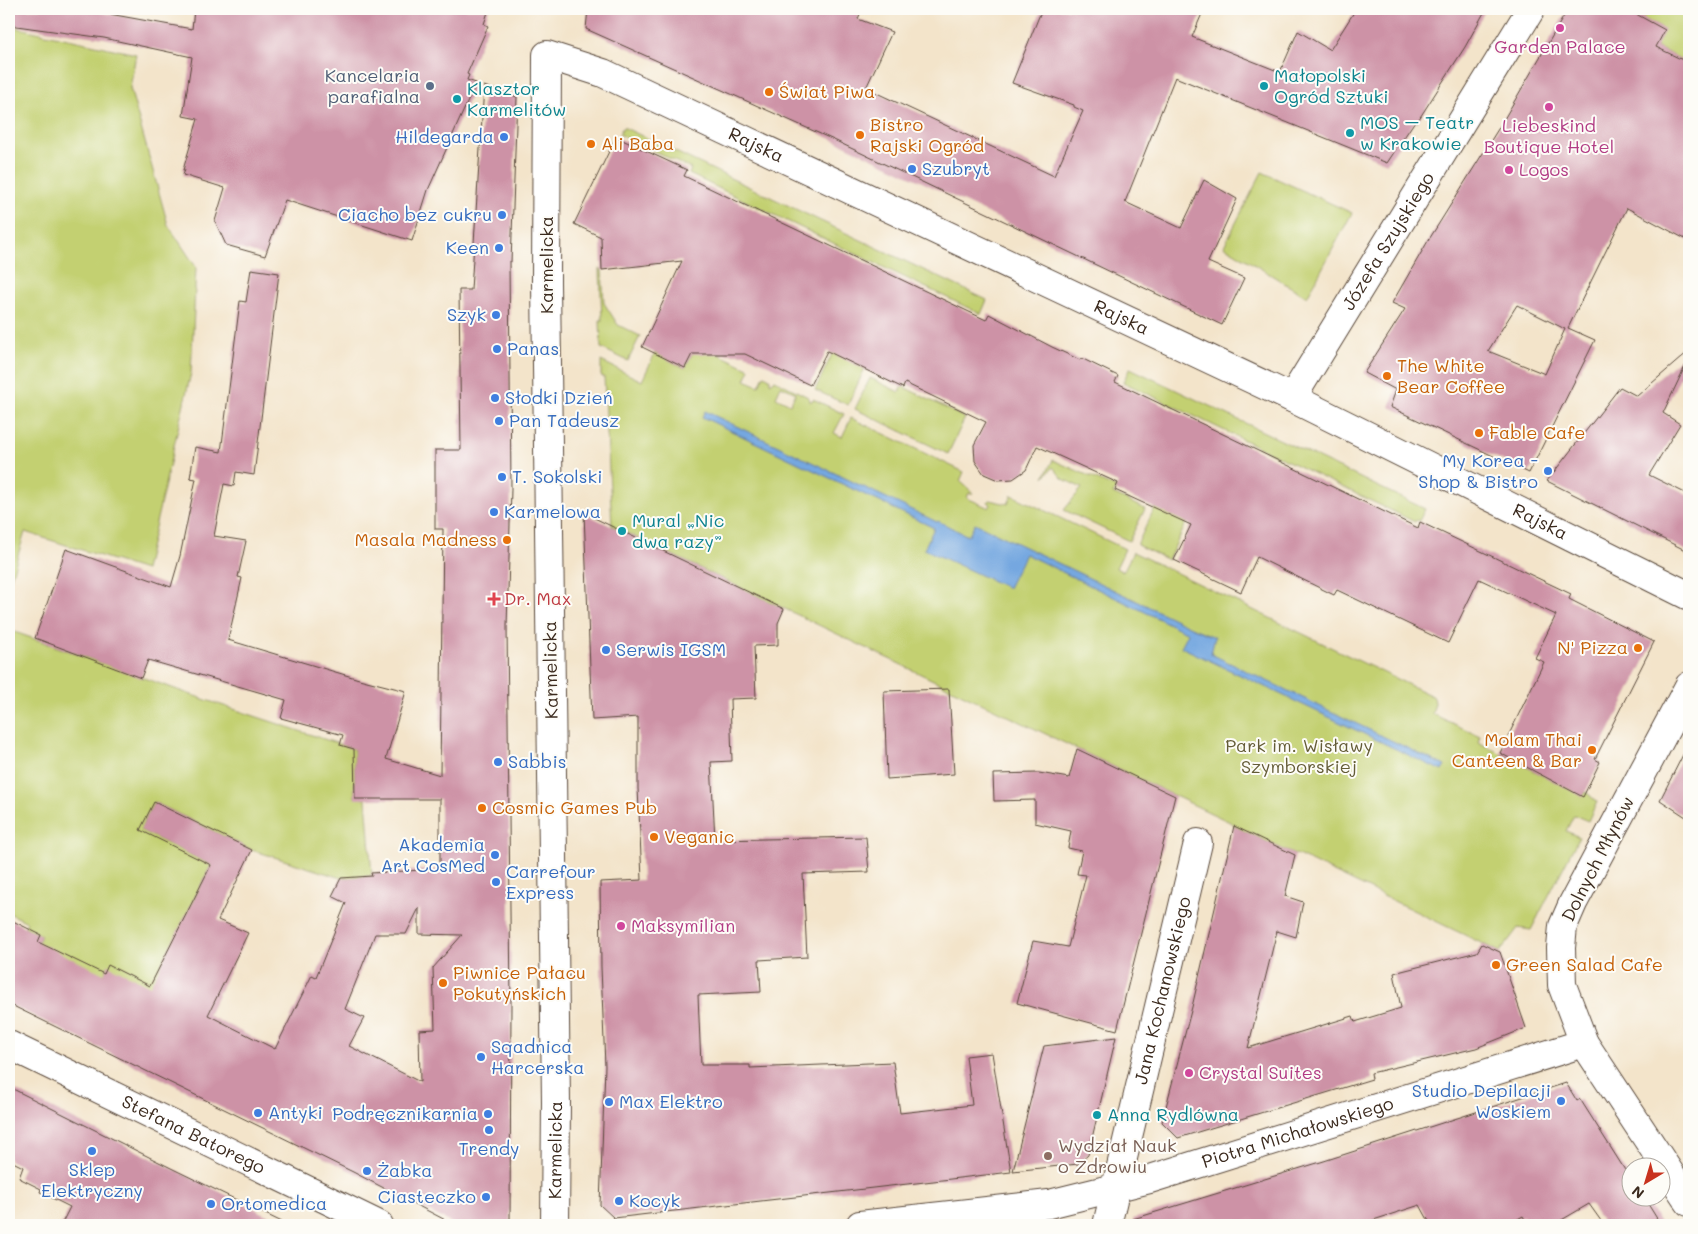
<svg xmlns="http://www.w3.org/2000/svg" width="1698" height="1234" font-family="Mali,sans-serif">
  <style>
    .green { fill: #c3d071; stroke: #7f7d48; fill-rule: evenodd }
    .water { fill: #75a7e0; stroke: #58687f }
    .building { fill: #cd92a6; fill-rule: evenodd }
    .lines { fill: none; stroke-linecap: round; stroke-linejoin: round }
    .minor-casing { stroke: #574638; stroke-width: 30 }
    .minor { stroke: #fff; stroke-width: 28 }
    .hotel-dot { fill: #d1479c; stroke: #fdfcf7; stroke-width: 2 }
    .service-dot { fill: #5c6f8a; stroke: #fdfcf7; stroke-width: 2 }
    .culture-dot { fill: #0f9aa8; stroke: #fdfcf7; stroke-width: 2 }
    .food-dot { fill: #e8710a; stroke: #fdfcf7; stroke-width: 2 }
    .shop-dot { fill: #3f7fe0; stroke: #fdfcf7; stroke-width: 2 }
    .health-dot { fill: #e0444e; stroke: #fdfcf7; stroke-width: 2 }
    .education-dot { fill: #8d6e63; stroke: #fdfcf7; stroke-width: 2 }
    .labels { text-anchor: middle; stroke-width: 4; stroke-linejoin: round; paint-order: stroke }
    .hotel-label { font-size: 18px; fill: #b23c85; stroke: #fdfcf7; text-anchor: start }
    .service-label { font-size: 18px; fill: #4e5e75; stroke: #fdfcf7; text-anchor: end }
    .culture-label { font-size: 18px; fill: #0d838f; stroke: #fdfcf7; text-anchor: start }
    .food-label { font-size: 18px; fill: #c56008; stroke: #fdfcf7; text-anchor: start }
    .shop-label { font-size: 18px; fill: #366cbe; stroke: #fdfcf7; text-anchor: start }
    .street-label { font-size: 18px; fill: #3b2a1e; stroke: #fdfcf7 }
    .health-label { font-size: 18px; fill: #be3a42; stroke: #fdfcf7; text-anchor: start }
    .park-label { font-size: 18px; fill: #645c37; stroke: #fdfcf7 }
    .education-label { font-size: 18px; fill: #785e54; stroke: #fdfcf7; text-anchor: start }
  </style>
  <rect width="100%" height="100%" fill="#fdfcf7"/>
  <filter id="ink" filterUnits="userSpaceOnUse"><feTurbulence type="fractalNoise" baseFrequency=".02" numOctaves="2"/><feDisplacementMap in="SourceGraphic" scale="10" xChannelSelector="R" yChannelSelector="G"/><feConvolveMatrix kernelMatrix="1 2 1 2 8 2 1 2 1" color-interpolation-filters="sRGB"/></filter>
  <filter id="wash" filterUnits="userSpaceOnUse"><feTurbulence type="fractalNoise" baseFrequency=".0096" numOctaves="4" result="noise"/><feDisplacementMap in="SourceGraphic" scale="20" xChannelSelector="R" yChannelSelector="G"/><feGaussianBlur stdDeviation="1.12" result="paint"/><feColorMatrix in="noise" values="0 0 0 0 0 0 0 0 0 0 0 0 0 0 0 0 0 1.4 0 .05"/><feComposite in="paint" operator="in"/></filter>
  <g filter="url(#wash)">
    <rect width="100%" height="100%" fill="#f3e4ca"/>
    <path class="green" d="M1627,9h62v54l-33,-16 8,-17z
      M9,26l127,28 -6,34 38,137 28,42 -5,106 -46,197 -120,-38 -16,53z
      M623,127l364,173 -6,14 -292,-140 2,-5 -72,-35z
      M1262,172l90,41 -45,84 -83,-51z
      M600,269l2,1 2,33 14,22 22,11 -12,25 -27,-13 -1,-28 2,1z
      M697,344l53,25 -5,11 14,6 5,-11 6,3v5l5,-3 33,17 1,4h3l1,-2 31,15 -10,19 8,4 9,-19 113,54 -4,9 13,12h-4l-2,5 22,10 2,-4 -3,-2 1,-2 19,4 4,-9 113,54 -9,19 7,4 10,-20 301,145 1,6 -3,11 48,22 -2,6 105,54 3,-4 11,10 -9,19 -14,-6 -8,16 13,6 -48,93 -13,-2 -18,24 -204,-98 -1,1 -61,-29v-2l-59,-28 -563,-270 -8,-149 -3,-1v-15l41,20 13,-28 30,15zM781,386l15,7 -6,11 -14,-7z
      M833,352l32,16 -17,37 -33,-15z
      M1130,368l295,141 -6,12 -3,-1 -1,2 -292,-140z
      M870,378l29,14 3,-6 63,32 -17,36 -93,-45z
      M1053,460l63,28 -3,6 32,15 -16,32 -65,-31 18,-22 -19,-9 -10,-12 -9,10z
      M1155,507l32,15 -19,38 -31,-15z
      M9,630l197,70 148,49 1,49 11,1 6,77 -31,2 -89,-28 -98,-48 -14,28 71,35 -59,119 2,13 -46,-31 -4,9 -66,-32 3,-8 -16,-8 2,-5 -18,-9z"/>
    <path class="water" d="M705,411l232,111 1,-1 30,15 7,-13 216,104 24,10 -4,17 234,112 -3,5 -261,-124 7,-14 -163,-79 -17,34 -84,-39 10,-21 -232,-111z"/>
    <g id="blocks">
      <path class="building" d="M9,9h73l110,20 2,-20h295l-5,15 4,2 -21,48 2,1 -2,5 9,3 -48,107 -16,51 -127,-41 -20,56 -39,-11 -11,-24 10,-33 -42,-13 2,-5h-2l15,-51 -15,-3 9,-59 -88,-19 -95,-13z
        M588,9h274l-4,10 34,13 -26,56 188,88 29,-65 -9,-4v-2l-62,-22 30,-74h162l-12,28 88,35 18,-41 32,19 26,-41h130l-21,38 -48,75 -2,-1 -28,42 -212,-86 -50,125 56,26 23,-48 33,19 -29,63 36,16 -22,47 -386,-184 -250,-112z
        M1568,9h59l38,21 -9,17 33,16v178l-62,-33 -59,120 27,12 -66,133 -139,-66 6,-17 -32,-17 41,-64 -13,-6 36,-62 72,-115zM1517,305l48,24 -20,45 -57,-23z
        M484,86l33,11 -6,165h-2l2,227 -4,137 4,378 -1,221h-55l-102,-53 -344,-168v-85l32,16 -3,7 37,18 29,14 4,-9 42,21 61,-121 -71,-35 14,-28 98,48 -34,70 30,13 -40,82 67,34 37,-74 4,2 30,-74 -14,-7 9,-18 31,-2 -1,-3 69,-4v-70h-85l-1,-50 -14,-4 3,-10 -62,-17 5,-18 -138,-40 -7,18 -106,-40 31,-89 105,38 9,-31 16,-77 -6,-1 5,-31 26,5 19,-151 6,1 5,-33 28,4 -25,202 -18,-3 -2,14 -10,-2 -10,52 32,5 -8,36 4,1 -14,62 131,39 47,12 -20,68 54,16 3,-246h-8v-79h26l-2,-160h12zM419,908v26l43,1 -29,33 2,61 -16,1 1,52 -71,-36 15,-28 -19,-9 30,-75h31z
        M616,137l71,33 -3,6 302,144 3,-6 63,33 28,13 1,-2 37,18 -3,6 303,146 2,-6 151,72 -2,5 85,43 -59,117 5,3 -17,35 -83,-44 44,-91 -9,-4 21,-43 -77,-36 -31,64 -111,-53 -3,5 -77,-38 -16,35 -67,-32 17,-35 -76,-35 3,-7 -81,-37 -11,24 -13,9 -15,1 -14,-6 -9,-13 -1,-16 12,-23 -81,-39 -2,5 -76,-37 -17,34 -65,-31h-53l-7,14 -43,-21 40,-86 -80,9 -1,-33 -27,-13z
        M1689,351v7l-26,55 17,11 -31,51 40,20v57l-142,-71 73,-94 17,9z
        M584,513l200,96 -6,14v22l-24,1 2,52 -26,1 2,62 -21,1 4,78 151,-3 3,35 -66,2 4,83 -48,3 2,32 -63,3 3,70h49v3l143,-6 7,51 72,-8 -6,-49 26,-3 19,119 -397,46 -14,-13 5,-139 -4,-99 -1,-85 42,-2 -4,-92v-71l-46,3z
        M949,689l5,85 -67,5 -3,-88z
        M1689,743v76l-29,-19z
        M1077,749l98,47 -58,234 -100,-27 16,-62 35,6 18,-72 -9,-1 5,-23 -14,-3 3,-17 -36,-8v-23l-41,1 -1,-27 46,-1 30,5z
        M1234,826l61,29 -10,41 18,6 -7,35 -19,-6 -29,117 105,-32 2,6 46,-14 -7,-35 83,-21 5,-8 18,8 26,76 -50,20 -105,25 1,6 -194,59 -16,-16 30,-115z
        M1116,1037l-28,118 -10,9 -65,7 31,-125z
        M1566,1083l11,18 3,-2 50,79v18h13l18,29h-57l-15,-21 -36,21h-25l-5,-9 -16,9h-76l-11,-20 -62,20h-224l-1,-6 191,-58z
        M9,1087l166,83 113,55h-227l9,-18 -30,-15 1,-3 -22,-11 4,-11 -14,-7z"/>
    </g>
  </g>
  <g filter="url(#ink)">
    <use href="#blocks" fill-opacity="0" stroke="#574638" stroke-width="1"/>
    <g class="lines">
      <defs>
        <g id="minor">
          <path id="s1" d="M1292,398l239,-389"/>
          <path d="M1689,686l-116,217 -10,23 -2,22 1,37 22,58 105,159"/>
          <path id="s2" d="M9,1045l370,180"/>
          <path id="s3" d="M555,1225l1,-123 -10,-820 1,-227 56,18 689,325 397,198"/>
          <path id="s4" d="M860,1225l189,-21 101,-25 434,-136"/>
          <path id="s5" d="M1107,1225l91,-382"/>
        </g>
      </defs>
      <use href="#minor" class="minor-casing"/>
      <use href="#minor" class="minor"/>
    </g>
  </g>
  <g class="hotel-dot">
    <circle cx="1560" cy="28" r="5"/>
    <circle cx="1549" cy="107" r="5"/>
    <circle cx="1509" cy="170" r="5"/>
    <circle cx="621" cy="926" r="5"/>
    <circle cx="1189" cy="1073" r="5"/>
  </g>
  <circle class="service-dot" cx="430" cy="86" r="5"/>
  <g class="culture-dot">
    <circle cx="1264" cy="86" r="5"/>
    <circle cx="457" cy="99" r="5"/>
    <circle cx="1350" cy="133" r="5"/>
    <circle cx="622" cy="531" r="5"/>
    <circle cx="1097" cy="1115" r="5"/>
  </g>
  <g class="food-dot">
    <circle cx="769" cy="92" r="5"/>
    <circle cx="860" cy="135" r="5"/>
    <circle cx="591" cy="144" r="5"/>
    <circle cx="1387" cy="376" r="5"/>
    <circle cx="1479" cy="433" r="5"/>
    <circle cx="507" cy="540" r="5"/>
    <circle cx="1638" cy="648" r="5"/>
    <circle cx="1592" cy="750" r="5"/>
    <circle cx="482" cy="808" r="5"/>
    <circle cx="654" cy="837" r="5"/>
    <circle cx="1496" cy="965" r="5"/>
    <circle cx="443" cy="983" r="5"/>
  </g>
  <g class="shop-dot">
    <circle cx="504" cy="137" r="5"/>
    <circle cx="912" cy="169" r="5"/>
    <circle cx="502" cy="215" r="5"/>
    <circle cx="499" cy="248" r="5"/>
    <circle cx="496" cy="315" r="5"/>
    <circle cx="497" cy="349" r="5"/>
    <circle cx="495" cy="398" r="5"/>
    <circle cx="499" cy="421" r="5"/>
    <circle cx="1548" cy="471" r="5"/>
    <circle cx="502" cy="477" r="5"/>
    <circle cx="494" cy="512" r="5"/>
    <circle cx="606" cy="650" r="5"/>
    <circle cx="498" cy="762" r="5"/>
    <circle cx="495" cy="855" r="5"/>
    <circle cx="496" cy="882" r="5"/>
    <circle cx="481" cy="1057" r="5"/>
    <circle cx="1561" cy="1101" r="5"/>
    <circle cx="609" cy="1102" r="5"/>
    <circle cx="258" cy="1113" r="5"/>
    <circle cx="488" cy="1114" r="5"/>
    <circle cx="489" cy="1130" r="5"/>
    <circle cx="92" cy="1151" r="5"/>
    <circle cx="367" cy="1171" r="5"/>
    <circle cx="486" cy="1197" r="5"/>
    <circle cx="619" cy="1201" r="5"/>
    <circle cx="211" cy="1204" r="5"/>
  </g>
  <path class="health-dot" d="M491.5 591.5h5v5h5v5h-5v5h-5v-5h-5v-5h5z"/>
  <circle class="education-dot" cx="1048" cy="1156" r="5"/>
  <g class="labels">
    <g class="hotel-label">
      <text x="1560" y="53" text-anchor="middle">Garden Palace</text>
      <text x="1549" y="132" text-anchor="middle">Liebeskind<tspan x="1549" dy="21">Boutique Hotel</tspan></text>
      <text x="1519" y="176">Logos</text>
      <text x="631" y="932">Maksymilian</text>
      <text x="1199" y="1079">Crystal Suites</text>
    </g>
    <g class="service-label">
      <text x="420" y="82">Kancelaria<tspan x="420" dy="21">parafialna</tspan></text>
    </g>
    <g class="culture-label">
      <text x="1274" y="82">Małopolski<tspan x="1274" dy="21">Ogród Sztuki</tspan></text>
      <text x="467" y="95">Klasztor<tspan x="467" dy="21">Karmelitów</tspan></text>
      <text x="1360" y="129">MOS – Teatr<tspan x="1360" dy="21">w Krakowie</tspan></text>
      <text x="632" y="527">Mural „Nic<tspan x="632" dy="21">dwa razy”</tspan></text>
      <text x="1107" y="1121">Anna Rydlówna</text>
    </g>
    <g class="food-label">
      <text x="779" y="98">Świat Piwa</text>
      <text x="870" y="131">Bistro<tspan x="870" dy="21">Rajski Ogród</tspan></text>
      <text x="601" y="150">Ali Baba</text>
      <text x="1397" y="372">The White<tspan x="1397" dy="21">Bear Coffee</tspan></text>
      <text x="1489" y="439">Fable Cafe</text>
      <text x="497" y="546" text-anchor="end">Masala Madness</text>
      <text x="1628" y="654" text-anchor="end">N' Pizza</text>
      <text x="1582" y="746" text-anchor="end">Molam Thai<tspan x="1582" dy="21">Canteen &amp; Bar</tspan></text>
      <text x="492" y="814">Cosmic Games Pub</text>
      <text x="664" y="843">Veganic</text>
      <text x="1506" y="971">Green Salad Cafe</text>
      <text x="453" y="979">Piwnice Pałacu<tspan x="453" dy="21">Pokutyńskich</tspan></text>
    </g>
    <g class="shop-label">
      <text x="494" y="143" text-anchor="end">Hildegarda</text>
      <text x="922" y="175">Szubryt</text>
      <text x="492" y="221" text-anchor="end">Ciacho bez cukru</text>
      <text x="489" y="254" text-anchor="end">Keen</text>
      <text x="486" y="321" text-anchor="end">Szyk</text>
      <text x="507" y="355">Panas</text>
      <text x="505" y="404">Słodki Dzień</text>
      <text x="509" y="427">Pan Tadeusz</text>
      <text x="1538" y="467" text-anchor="end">My Korea -<tspan x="1538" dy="21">Shop &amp; Bistro</tspan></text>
      <text x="512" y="483">T. Sokolski</text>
      <text x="504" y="518">Karmelowa</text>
      <text x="616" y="656">Serwis IGSM</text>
      <text x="508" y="768">Sabbis</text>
      <text x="485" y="851" text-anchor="end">Akademia<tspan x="485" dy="21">Art CosMed</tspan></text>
      <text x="506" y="878">Carrefour<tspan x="506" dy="21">Express</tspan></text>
      <text x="491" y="1053">Sqadnica<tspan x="491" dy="21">Harcerska</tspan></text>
      <text x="1551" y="1097" text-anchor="end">Studio Depilacji<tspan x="1551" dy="21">Woskiem</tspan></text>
      <text x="619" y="1108">Max Elektro</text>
      <text x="268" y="1119">Antyki</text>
      <text x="478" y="1120" text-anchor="end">Podręcznikarnia</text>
      <text x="489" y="1155" text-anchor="middle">Trendy</text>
      <text x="92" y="1176" text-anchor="middle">Sklep<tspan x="92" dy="21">Elektryczny</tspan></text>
      <text x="377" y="1177">Żabka</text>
      <text x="476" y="1203" text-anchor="end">Ciasteczko</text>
      <text x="629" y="1207">Kocyk</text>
      <text x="221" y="1210">Ortomedica</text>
    </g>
    <g class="street-label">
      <text dy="6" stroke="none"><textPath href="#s3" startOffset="1398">Rajska</textPath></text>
      <text dy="6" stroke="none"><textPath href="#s1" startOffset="184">Józefa Szujskiego</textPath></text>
      <text transform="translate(547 265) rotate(-90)" y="6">Karmelicka</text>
      <text dy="6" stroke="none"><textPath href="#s3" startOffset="1802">Rajska</textPath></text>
      <text dy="6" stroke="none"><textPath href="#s3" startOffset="2268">Rajska</textPath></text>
      <text transform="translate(551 670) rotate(-91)" y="6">Karmelicka</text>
      <text transform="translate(1598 859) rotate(-63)" y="6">Dolnych Młynów</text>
      <text dy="6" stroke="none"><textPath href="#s5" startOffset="241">Jana Kochanowskiego</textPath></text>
      <text dy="6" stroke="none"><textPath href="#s4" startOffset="449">Piotra Michałowskiego</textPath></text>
      <text dy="6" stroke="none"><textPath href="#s2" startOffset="205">Stefana Batorego</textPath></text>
      <text dy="6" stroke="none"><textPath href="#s3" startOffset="75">Karmelicka</textPath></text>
    </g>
    <g class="health-label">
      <text x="504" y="605">Dr. Max</text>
    </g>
    <g class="park-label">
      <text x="1299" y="752">Park im. Wisławy<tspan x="1299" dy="21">Szymborskiej</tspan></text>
    </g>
    <g class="education-label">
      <text x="1058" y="1152">Wydział Nauk<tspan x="1058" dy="21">o Zdrowiu</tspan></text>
    </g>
  </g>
  <rect width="1698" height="1234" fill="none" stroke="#fdfcf7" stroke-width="30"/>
  <g transform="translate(1646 1182) rotate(218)"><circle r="24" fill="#fdfcf7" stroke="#afa8a0"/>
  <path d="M0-4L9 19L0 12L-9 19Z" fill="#c8321e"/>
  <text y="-8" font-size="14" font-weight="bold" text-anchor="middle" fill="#3b2a1e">N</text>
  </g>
</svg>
